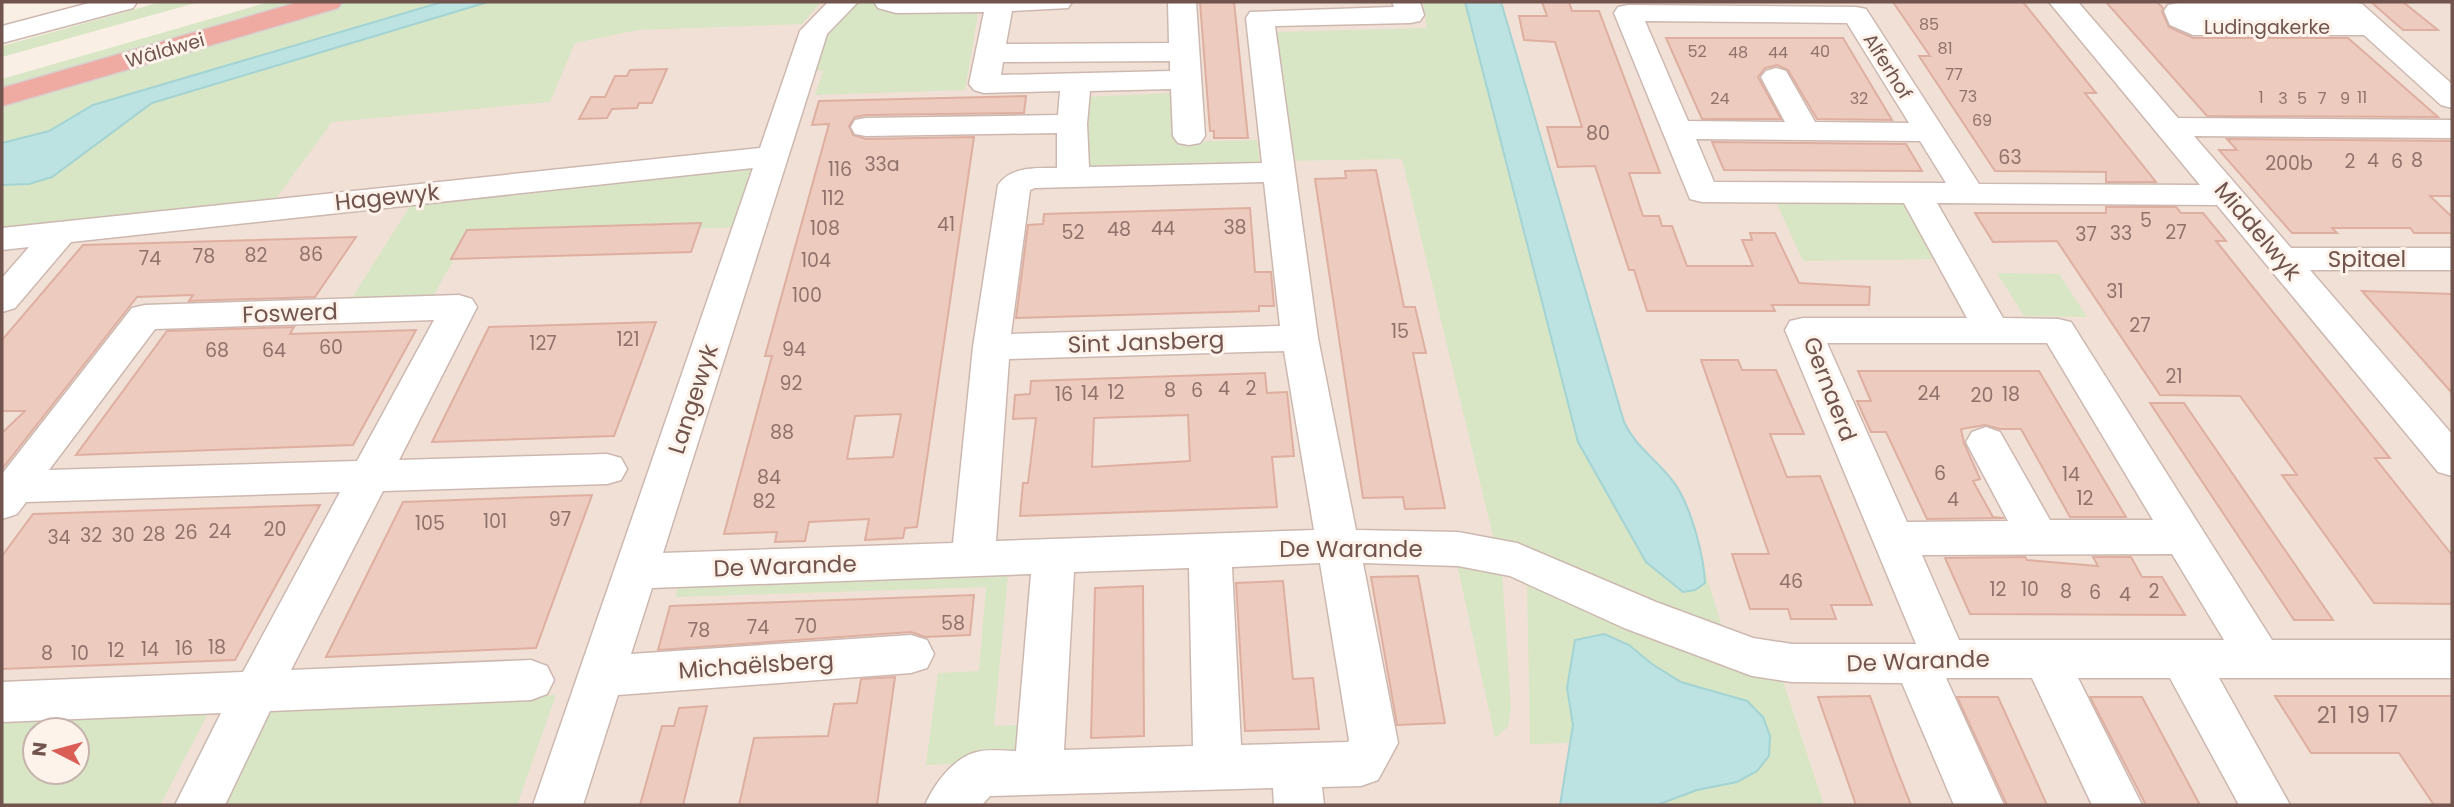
<svg xmlns="http://www.w3.org/2000/svg" width="2454" height="807" font-family="Poppins,sans-serif">
  <style>
    .residential { fill: #f1e0d5; fill-rule: evenodd }
    .green { fill: #d8e6c5; fill-rule: evenodd }
    .water { fill: #bce2e2; stroke: #a3d3d3; stroke-width: 2 }
    .building { fill: #edcbbf; stroke: #deafa1; stroke-width: 2; fill-rule: evenodd }
    .lines { fill: none; stroke-linecap: round; stroke-linejoin: round }
    .minor-casing { stroke: #cdb8b0; stroke-width: 3 }
    .highway-casing { stroke: #d7cfcd; stroke-width: 3 }
    .minor { fill: #fff; fill-rule: evenodd }
    .highway { fill: #efaaa2; fill-rule: evenodd }
    .labels { text-anchor: middle; stroke-width: 6; stroke-linejoin: round; paint-order: stroke }
    .far-number-label { font-size: 16px; fill: #90726a }
    .far-street-label { font-size: 19px; fill: #71544d; stroke: #fdf3eb }
    .number-label { font-size: 19px; fill: #90726a }
    .street-label { font-size: 23px; fill: #71544d; stroke: #fdf3eb }
    .near-number-label { font-size: 23px; fill: #90726a }
  </style>
  <rect width="100%" height="100%" fill="#faefe5"/>
  <path class="residential" d="M589,2h1863v803h-2450v-576l330,-115zM35,730h42v42h-42z"/>
  <path class="green" d="M161,2h38l-197,55v-11z
    M269,2h39l-306,88v-11z
    M346,2h96l-349,103 -44,26 -47,12v-40z
    M488,2h333l-19,22 -164,6 -63,13 -25,59 -218,20 -63,86 -267,28v-51l27,-1 23,-7 100,-74z
    M856,2h124l-15,88 -150,5 8,-24 -16,-3 27,-42z
    M1423,2h42l62,245 103,286 16,29 37,30 22,-9v-11l19,61 -230,-93 -92,-381 -119,2 -10,-129 154,-4z
    M1173,93l4,49 80,-2 3,22 -179,7 3,-72z
    M759,163l-22,64 -272,13 -32,56 -82,3 63,-99z
    M1771,191l129,3 37,65 -134,2z
    M1997,273l62,1 28,43 -63,-1z
    M1457,564l45,7 9,138 -3,18 -13,11z
    M1009,565l-15,161 27,-1 -3,37 -92,3 12,-92 41,-2 7,-84 -311,10 6,-21z
    M1527,580l255,98 42,127h-167l40,-15 40,-8 32,-26c2,-66 -42,-54 -87,-73 -20,-9 -37,-25 -53,-38l-62,43 6,37 -4,18 -39,1z
    M556,695l-39,110h-303l48,-96z
    M208,714l-48,91h-158v-83zM35,730h42v42h-42z"/>
  <path class="water" d="M442,2h46l-336,101 -100,74 -23,7 -27,1v-42l47,-12 44,-26z
    M1465,2h36l123,420c11,24 32,37 48,58 18,22 32,75 33,103l-10,7 -12,2 -37,-30 -68,-120z
    M1604,634l25,11 23,19 29,18 66,19 16,16 7,19 -1,20 -12,15 -20,11 -40,8 -40,15h-97l13,-80 -6,-37 8,-48z"/>
  <path class="building" d="M1200,2h34l14,136h-34v-7h-4z
    M1542,2h27l3,9h27l61,162h-31l14,43h16l3,10h10l15,40h66l-11,-26h10l-2,-7h25l24,50 71,4 -1,18h-97l3,6h-128l-13,-41h-5l-34,-104 -37,1 -11,-40h35l-27,-85 -31,-2 -5,-24h28z
    M1893,2h130l73,91h-11l71,89h-50v-10l-111,-1 -76,-115h11z
    M2106,2h51l6,6 -1,4 7,15 24,11h155l90,79 -231,-1z
    M2371,2h32l35,28h-35z
    M1666,38h177l49,82 -75,-1 -29,-49 -11,-5 -12,3 -7,9 23,42h-79z
    M667,69l-15,34h-13l-2,5 -25,1 -5,9 -28,1 12,-22h14l10,-21h12l3,-6z
    M1026,96l-2,17 -158,2 -11,2 -6,9 4,9 13,4 108,-2 -57,390 -12,1 -2,10 -38,2 4,-21 -60,3 -4,19 -30,1 2,-10 -53,2 48,-178h-7l64,-232 -17,1 7,-24zM901,414l-8,43 -46,2 8,-43z
    M2227,139l225,2v55h-22l22,21v16h-38l-4,-5h-78l5,5h-45l-73,-83h18z
    M1712,142l194,2 16,27 -198,-1z
    M1376,170l28,137h11l11,46h-13l32,155 -40,1 -2,-12 -40,1 -48,-319 31,-1 -1,-7z
    M2106,207h70l5,6h22l23,28h-10l174,217h-15l77,97v49l-78,-1 -92,-128h15l-57,-79 -80,-1 -103,-154 -64,1 -18,-29h131z
    M1250,208l5,64h16l3,34h-15v5l-243,7 12,-93 15,-1 1,-10z
    M701,223l-10,29 -240,7 16,-29z
    M356,237l-41,60 -126,4 4,-6 -56,2 -135,172v-36l23,-22h-23v-71l81,-95z
    M2362,291l90,3v99l-46,-52z
    M656,322l-42,114 -182,6 57,-115z
    M294,327l-4,7 126,-4 -63,115 -277,10 91,-124z
    M1701,360h37l4,10h34l28,64h-34l17,43 33,-1 52,129h-41l5,14h-45l-3,-10h-38l-18,-55h37z
    M1858,371h181l87,146h-56l-49,-88h-21l-15,-4 -24,4 3,14 16,36 -7,2 20,36 11,1 -77,1 -41,-87h-15l-14,-31h14z
    M1265,373l2,20 20,-1 7,64 -22,1 5,50 -257,9 3,-33h5l8,-65 -23,1 2,-24 15,-1 1,-13zM1188,415l2,46 -98,6 2,-49z
    M2150,403h34l149,217h-39z
    M592,495l-56,153 -210,9 77,-155z
    M320,505l-85,155 -233,9v-113l31,-42z
    M2025,557l2,3 71,6 -5,-9h38l11,20h20l23,38 -215,-1 -25,-56z
    M1418,576l27,147 -48,2 -26,-148z
    M1283,581l10,98 20,-1 6,51 -74,2 -9,-148z
    M1143,586l1,150 -53,2 4,-150z
    M974,595l-4,40 -45,2 -14,-5 -253,18 12,-44z
    M895,677l-18,128h-138l15,-67 74,-2 6,-32 23,-1 4,-24z
    M1870,696l24,66 17,43h-55l-38,-108z
    M2275,696h177v109h-18l-35,-52h-88z
    M1957,697h41l49,108h-40z
    M2090,697h52l58,108h-54z
    M707,706l-24,99h-43l22,-79h12l5,-18z"/>
  <g class="lines">
    <defs>
      <path id="minor" d="M93,2h44l-4,6 -131,35v-17z
        M828,2h30l-31,32 -164,519 290,-10 20,-196 25,-162c13,-19 39,-17 59,-17v-35l-191,3 -11,-2 -4,-7 4,-7 11,-2 192,-3 2,-24 -76,2 -10,-3 -5,-6 15,-72 -88,1 -18,-5 -4,-6h198l-4,6 -56,3 -6,33 163,-1 -1,-41h28l9,134 -5,7 -11,2 -11,-2 -5,-7 -2,-47 -81,2 -3,33 2,43 173,-4 -16,-145 4,-6 144,-5 -2,-5h28l4,13 -4,6 -10,2 -135,3 43,312 38,192 102,2 59,11 139,59 97,36 39,6h124l-131,-314 5,-9 13,-3h164l-63,-115 -202,-1 -12,-3 -76,-186 4,-6 10,-2 228,2 10,2 113,175 221,1 -151,-183h29l100,116 274,2v18l-258,-2 97,112h161v22h-142l142,164v42l-14,-4 -221,-267 -280,-2 66,115 55,1 13,3 201,318h180v38h-233l71,127h-51l-69,-127h-92l64,127h-50l-60,-127h-86l58,127h-50l-52,-122 -110,-1 -40,-6 -128,-48 -114,-52 -52,-10 -95,-3 35,180 -20,37 -17,6 -39,1 2,18h-50l-1,-17 -283,8 -8,9h-57c9,-21 29,-48 52,-53 12,-3 26,-1 39,-1l15,-177 -379,14 -21,66 280,-19 16,5 7,14 -7,14 -16,5 -293,22 -35,110h-50l220,-637 -682,74 -56,66 -13,4v-34l27,-31 -27,3v-22l758,-80 40,-117zM1645,21l202,2 62,100 -94,-1 -29,-51 -10,-3 -10,3 -5,6 24,45 -97,-1zM1170,61v10l-169,4 2,-13zM1696,139l224,2 26,42 -232,-1zM1264,182l16,144 -269,8 19,-144 5,-2zM1827,343h220l106,177h-103l-50,-88 -14,-5 -14,5 -6,10 42,79 -101,1zM1284,351l30,179 -318,11 13,-182zM2172,554l52,86h-265l-37,-85zM1320,563l29,177 -1,2 -107,3 -9,-178zM1189,568l4,178 -129,4 10,-178z
        M2352,2l10,2 90,80v24l-11,-3 -77,-70h-171l-23,-10 -6,-14 4,-6 10,-2z
        M459,295l13,4 5,8 -78,153 208,-6 14,4 6,11 -6,11 -14,4 -224,7 -92,179 240,-10 16,6 7,14 -7,14 -16,6 -261,11 -45,94h-50l46,-92 -219,9v-40l241,-10 97,-180 -314,10 -9,12 -15,5v-45l130,-166 13,-3zM434,320l-77,141 -308,9 106,-141z"/>
      <path id="highway" d="M299,2h43l-4,6 -336,98v-18z"/>
    </defs>
    <use href="#minor" class="minor-casing"/>
    <use href="#highway" class="highway-casing"/>
    <use href="#minor" class="minor"/>
    <use href="#highway" class="highway"/>
  </g>
  <g class="labels">
    <g class="far-number-label">
      <text x="1929" y="30">85</text>
      <text x="1945" y="54">81</text>
      <text x="1697" y="57">52</text>
      <text x="1820" y="57">40</text>
      <text x="1738" y="58">48</text>
      <text x="1778" y="58">44</text>
      <text x="1954" y="80">77</text>
      <text x="1968" y="102">73</text>
      <text x="2261" y="103">1</text>
      <text x="2362" y="103">11</text>
      <text x="1720" y="104">24</text>
      <text x="1859" y="104">32</text>
      <text x="2283" y="104">3</text>
      <text x="2302" y="104">5</text>
      <text x="2322" y="104">7</text>
      <text x="2345" y="104">9</text>
      <text x="1982" y="126">69</text>
    </g>
    <g class="far-street-label">
      <text x="2267" y="34">Ludingakerke</text>
      <text transform="translate(165 50) rotate(-16)" y="7">Wâldwei</text>
      <text transform="translate(1888 66) rotate(58)" y="7">Alferhof</text>
    </g>
    <g class="number-label">
      <text x="1598" y="140">80</text>
      <text x="2010" y="164">63</text>
      <text x="2373" y="167">4</text>
      <text x="2417" y="167">8</text>
      <text x="2350" y="168">2</text>
      <text x="2397" y="168">6</text>
      <text x="2289" y="170">200b</text>
      <text x="882" y="171">33a</text>
      <text x="840" y="176">116</text>
      <text x="833" y="205">112</text>
      <text x="2146" y="227">5</text>
      <text x="946" y="231">41</text>
      <text x="1235" y="234">38</text>
      <text x="825" y="235">108</text>
      <text x="1163" y="235">44</text>
      <text x="1119" y="236">48</text>
      <text x="1073" y="239">52</text>
      <text x="2176" y="239">27</text>
      <text x="2121" y="240">33</text>
      <text x="2086" y="241">37</text>
      <text x="311" y="261">86</text>
      <text x="256" y="262">82</text>
      <text x="204" y="263">78</text>
      <text x="150" y="265">74</text>
      <text x="816" y="267">104</text>
      <text x="2115" y="298">31</text>
      <text x="807" y="302">100</text>
      <text x="2140" y="332">27</text>
      <text x="1400" y="338">15</text>
      <text x="628" y="346">121</text>
      <text x="543" y="350">127</text>
      <text x="331" y="354">60</text>
      <text x="794" y="356">94</text>
      <text x="217" y="357">68</text>
      <text x="274" y="357">64</text>
      <text x="2174" y="383">21</text>
      <text x="791" y="390">92</text>
      <text x="1224" y="395">4</text>
      <text x="1251" y="395">2</text>
      <text x="1170" y="397">8</text>
      <text x="1197" y="397">6</text>
      <text x="1116" y="399">12</text>
      <text x="1090" y="400">14</text>
      <text x="1929" y="400">24</text>
      <text x="1064" y="401">16</text>
      <text x="2011" y="401">18</text>
      <text x="1982" y="402">20</text>
      <text x="782" y="439">88</text>
      <text x="1940" y="480">6</text>
      <text x="2071" y="481">14</text>
      <text x="769" y="484">84</text>
      <text x="2085" y="505">12</text>
      <text x="1953" y="506">4</text>
      <text x="764" y="508">82</text>
      <text x="560" y="526">97</text>
      <text x="495" y="528">101</text>
      <text x="430" y="530">105</text>
      <text x="275" y="536">20</text>
      <text x="220" y="538">24</text>
      <text x="186" y="539">26</text>
      <text x="154" y="541">28</text>
      <text x="91" y="542">32</text>
      <text x="123" y="542">30</text>
      <text x="59" y="544">34</text>
      <text x="1791" y="588">46</text>
      <text x="1998" y="596">12</text>
      <text x="2030" y="596">10</text>
      <text x="2066" y="598">8</text>
      <text x="2154" y="598">2</text>
      <text x="2095" y="599">6</text>
      <text x="2125" y="601">4</text>
      <text x="953" y="630">58</text>
      <text x="806" y="633">70</text>
      <text x="758" y="634">74</text>
      <text x="699" y="637">78</text>
      <text x="217" y="654">18</text>
      <text x="184" y="655">16</text>
      <text x="150" y="656">14</text>
      <text x="116" y="657">12</text>
      <text x="47" y="660">8</text>
      <text x="80" y="660">10</text>
    </g>
    <g class="street-label">
      <text transform="translate(387 197) rotate(-6)" y="8">Hagewyk</text>
      <text transform="translate(2258 231) rotate(50)" y="8">Middelwyk</text>
      <text x="2367" y="267">Spitael</text>
      <text transform="translate(290 313) rotate(-2)" y="8">Foswerd</text>
      <text transform="translate(1146 342) rotate(-2)" y="8">Sint Jansberg</text>
      <text transform="translate(1830 389) rotate(69)" y="8">Gernaerd</text>
      <text transform="translate(693 399) rotate(-72)" y="8">Langewyk</text>
      <text x="1351" y="557">De Warande</text>
      <text transform="translate(785 566) rotate(-2)" y="8">De Warande</text>
      <text transform="translate(1918 661) rotate(-2)" y="8">De Warande</text>
      <text transform="translate(756 665) rotate(-4)" y="8">Michaëlsberg</text>
    </g>
    <g class="near-number-label">
      <text x="2388" y="722">17</text>
      <text x="2327" y="723">21</text>
      <text x="2359" y="723">19</text>
    </g>
  </g>
  <rect width="2454" height="807" fill="none" stroke="#71544d" stroke-width="7"/>
  <g transform="translate(56 751) rotate(276)"><circle r="33" fill="#fdf3eb" stroke="#c5b3ac" stroke-width="2"/>
  <path d="M0-5L12 26L0 18L-12 26Z" fill="#da5e55"/>
  <text y="-10" font-size="19" font-weight="bold" text-anchor="middle" fill="#71544d">N</text>
  </g>
</svg>
